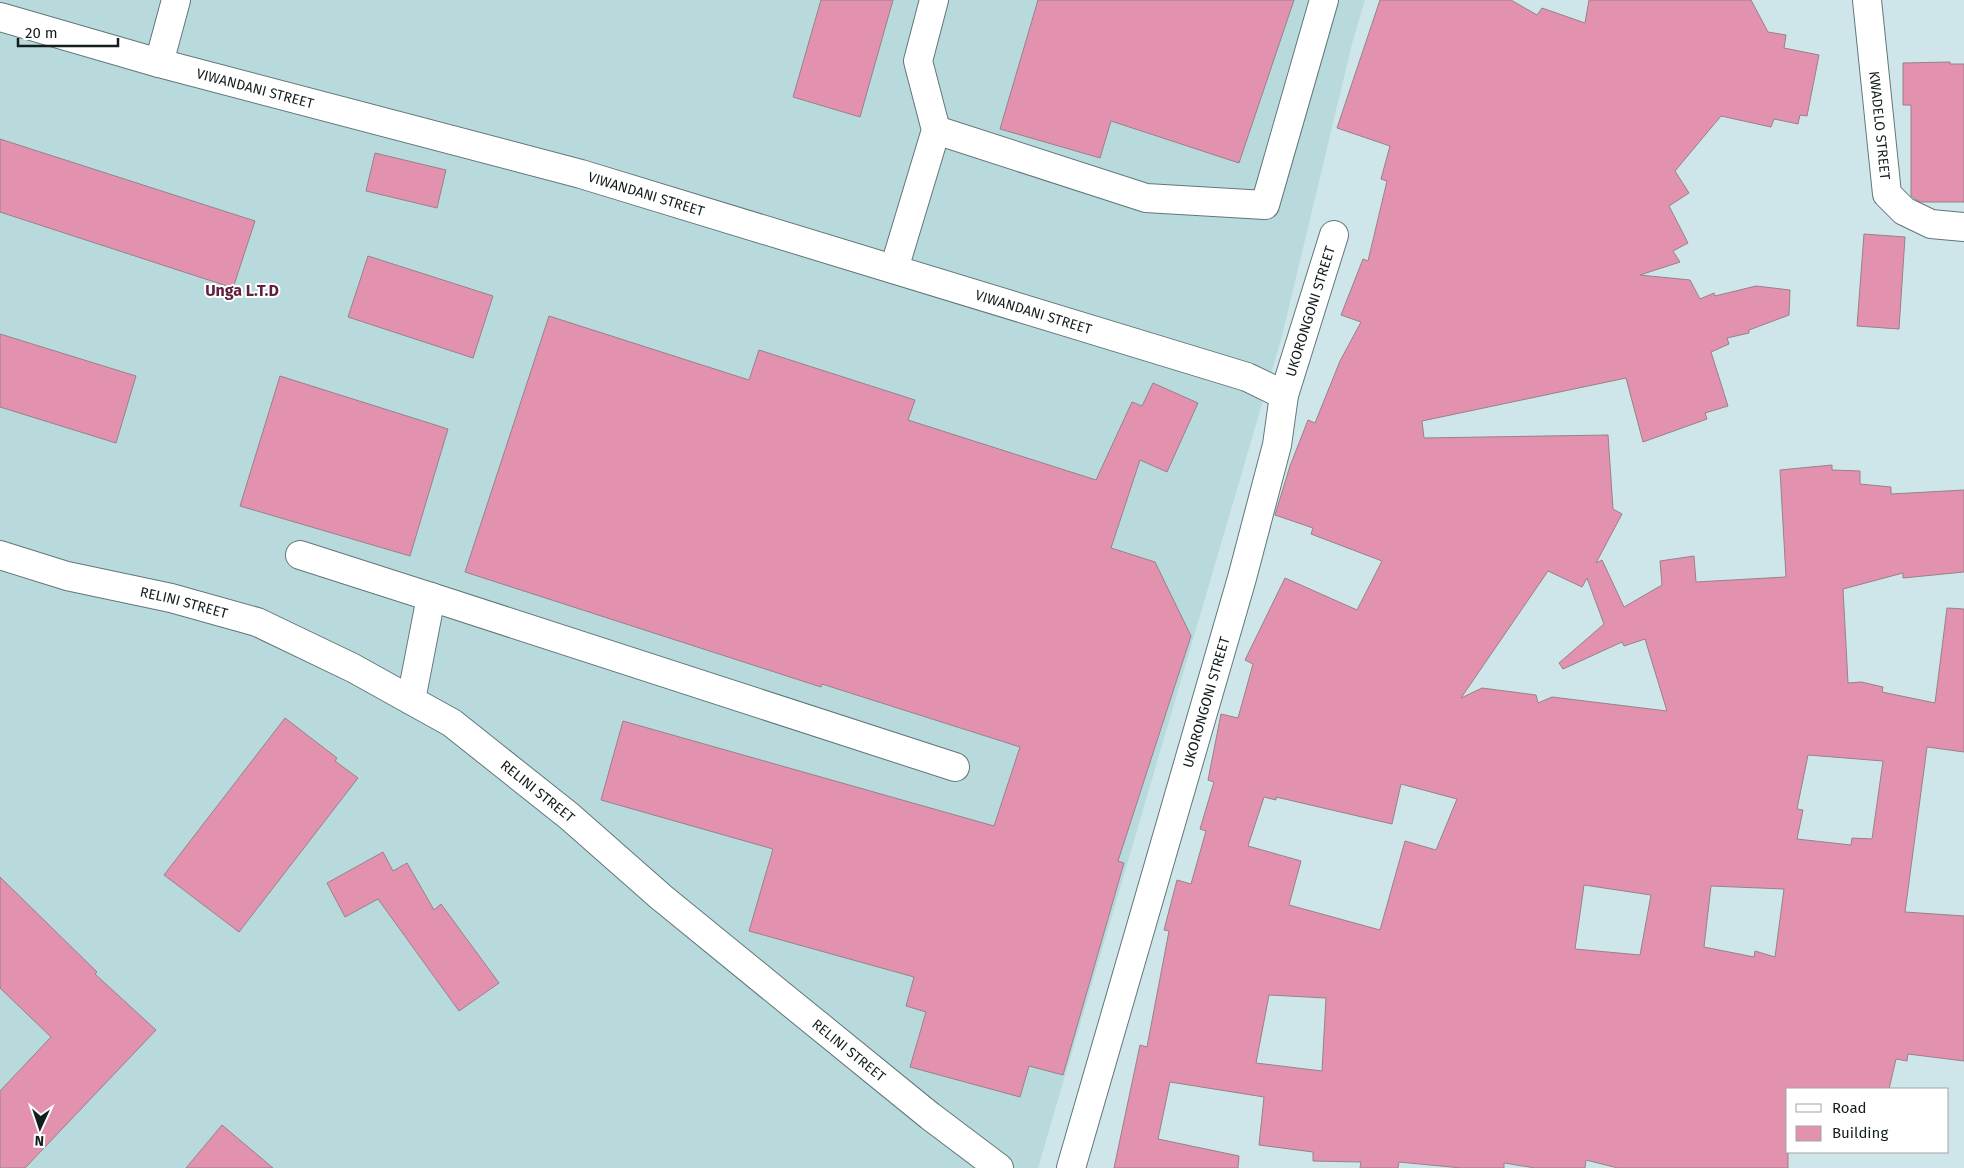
<svg xmlns="http://www.w3.org/2000/svg" width="1964" height="1168" font-family="'Fira Sans',sans-serif">
  <style>
    .built { fill: #b9dadd }
    .building { fill: #e292af; stroke: #968288; fill-rule: evenodd }
    .lines { fill: none; stroke-linecap: round; stroke-linejoin: round }
    .minor-casing { stroke: #617779; stroke-width: 30 }
    .minor { stroke: #fff; stroke-width: 28 }
    .labels { text-anchor: middle; stroke-width: 4; stroke-linejoin: round; paint-order: stroke }
    .street-label { font-size: 14px; fill: #141d1d; stroke: #fff }
    .quarter-label { font-size: 16px; font-weight: bold; fill: #601f3b; stroke: #fff }
  </style>
  <rect width="100%" height="100%" fill="#cee6e9"/>
  <path class="built" d="M0,0h1365l-13,44 -70,292 -244,832h-1038z"/>
  <path class="building" d="M821,0h72l-33,117 -67,-20z
    M1038,0h256l-55,163 -128,-42 -11,37 -100,-29z
    M1380,0h131l26,15 5,-7 43,15 4,-23h162l17,32 18,3 -2,13 35,7 -12,61 -7,-1 -2,9 -24,-5 -3,8 -50,-11 -46,55 14,22 -20,13 19,37 -15,8 7,11 -40,13 50,5 10,19 14,-6 1,3 41,-10 34,4 -1,25 -40,15v3l-22,5 2,6 -18,8 17,54 -23,7 2,6 -64,23 -17,-64 -204,43 2,17 184,-3 5,74 9,5 -26,49 6,-3 22,47 38,-22 -2,-24 34,-5 2,26 90,-5 -6,-107 52,-5v5l28,1v13l31,3v7l73,-4v82l-61,6v-5l-60,16 5,94 13,-1 22,5 -1,5 53,11 12,-95 17,1v143l-37,-5 -22,165 59,4v145l-56,-7 -1,7 -11,-2 -7,30h-101v79h-170l-32,-8 -1,8h-50l-31,-5v5h-43l-62,-6 -1,6h-38l1,-6 -48,-1v-9l-54,-7 5,-48 -94,-15 -12,57 81,17 -1,12h-124l26,-123 7,2 22,-116 -5,-1 13,-50 14,4 15,-53 -6,-2 14,-47 -6,-2 13,-66 17,4 15,-54 -8,-4 40,-82 72,32 25,-49 -71,-27 2,-6 -38,-13 15,-49 18,-46 7,3 25,-62 21,-39 -20,-7 22,-56 5,2 19,-80 -6,-2 9,-33 -53,-18zM1548,571l34,16 5,-9 17,46 -45,39 4,6 59,-27 2,4 21,-7 22,72 -115,-14 -14,6 -2,-8 -54,-7 -21,10zM1808,755l75,6 -11,78 -20,-1 -1,7 -54,-6 6,-29 -6,-1zM1401,784l56,15 -21,51 -31,-9 -25,89 -91,-25 12,-44 -53,-15 16,-49 12,3v-3l116,27zM1584,885l67,10 -11,60 -65,-6zM1711,886l73,3 -9,68 -20,-6 -1,6 -50,-10zM1269,995l57,3 -4,73 -66,-8z
    M1950,62v2h14v138h-44l-9,-6v-91h-8v-42z
    M0,139l255,82 -22,67 -233,-76z
    M375,153l71,17 -9,38 -71,-17z
    M1864,234l41,3 -6,92 -42,-3z
    M368,256l125,40 -20,62 -125,-41z
    M549,316l200,64 10,-30 156,50 -7,20 188,60 36,-78 10,4 11,-23 45,20 -31,69 -27,-12 -29,88 44,14 36,74 -73,225 6,2 -61,212 -34,-9 -9,31 -110,-30 16,-55 -20,-6 8,-29 -165,-46 24,-82 -172,-49 22,-79 371,105 26,-79 -198,-63 -1,3 -356,-115z
    M0,334l136,42 -20,67 -116,-36z
    M280,376l168,53 -38,127 -170,-50z
    M285,718l52,40 -2,3 23,17 -119,154 -75,-57z
    M383,852l10,19 14,-8 27,47 7,-6 58,79 -40,28 -81,-112 -33,18 -18,-34z
    M0,877l97,95 -2,2 61,56 -131,138h-25v-77l51,-54 -51,-49z
    M222,1125l51,43h-87z"/>
  <g class="lines">
    <defs>
      <g id="minor">
        <path id="s1" d="M1867,0l20,194 17,17 27,13 33,3"/>
        <path id="s2" d="M0,17l159,46 422,111 666,203 37,18"/>
        <path d="M159,63l17,-63"/>
        <path d="M936,130l210,68 119,7 59,-205"/>
        <path d="M894,269l42,-139 -18,-69 16,-61"/>
        <path id="s3" d="M0,555l67,21 104,22 86,24 96,46 99,55 117,93 92,81 114,93 155,126 69,52"/>
        <path d="M300,555l131,42"/>
        <path d="M411,700l20,-103 524,170"/>
        <path id="s4" d="M1071,1168l171,-590 35,-133 7,-50 50,-160"/>
      </g>
    </defs>
    <use href="#minor" class="minor-casing"/>
    <use href="#minor" class="minor"/>
  </g>
  <g class="labels">
    <g class="street-label">
      <text dy="5" stroke="none"><textPath href="#s2" startOffset="265">VIWANDANI STREET</textPath></text>
      <text dy="5" stroke="none"><textPath href="#s1" startOffset="126">KWADELO STREET</textPath></text>
      <text dy="5" stroke="none"><textPath href="#s2" startOffset="670">VIWANDANI STREET</textPath></text>
      <text dy="5" stroke="none"><textPath href="#s2" startOffset="1075">VIWANDANI STREET</textPath></text>
      <text dy="5" stroke="none"><textPath href="#s4" startOffset="890">UKORONGONI STREET</textPath></text>
      <text dy="5" stroke="none"><textPath href="#s3" startOffset="190">RELINI STREET</textPath></text>
      <text dy="5" stroke="none"><textPath href="#s4" startOffset="485">UKORONGONI STREET</textPath></text>
      <text dy="5" stroke="none"><textPath href="#s3" startOffset="595">RELINI STREET</textPath></text>
      <text dy="5" stroke="none"><textPath href="#s3" startOffset="1000">RELINI STREET</textPath></text>
    </g>
    <g class="quarter-label">
      <text x="242" y="296">Unga L.T.D</text>
    </g>
  </g>
  <rect x="1786" y="1088" width="162" height="65" fill="#ffffff" stroke="#a1a5a5"/>
  <rect x="1796" y="1104" width="25" height="8" fill="#ffffff" stroke="#a1a5a5"/>
  <text x="1832" y="1113" font-size="15" fill="#141d1d">Road</text>
  <rect x="1796" y="1126" width="25" height="15" fill="#e292af" stroke="#a1a5a5"/>
  <text x="1832" y="1138" font-size="15" fill="#141d1d">Building</text>
  <g transform="translate(40 1128) rotate(183)" stroke="#ffffff" stroke-width="4" paint-order="stroke">
  <path d="M0-4L9 19L0 12L-9 19Z" fill="#141d1d"/>
  <text y="-8" font-size="14" font-weight="bold" text-anchor="middle" fill="#141d1d">N</text>
  </g>
  <path d="M18 38v8h100v-8" fill="none" stroke="#141d1d" stroke-width="2.5"/>
  <text x="25" y="38" font-size="15" fill="#141d1d" stroke="#ffffff" stroke-width="4" paint-order="stroke">20 m</text>
</svg>
